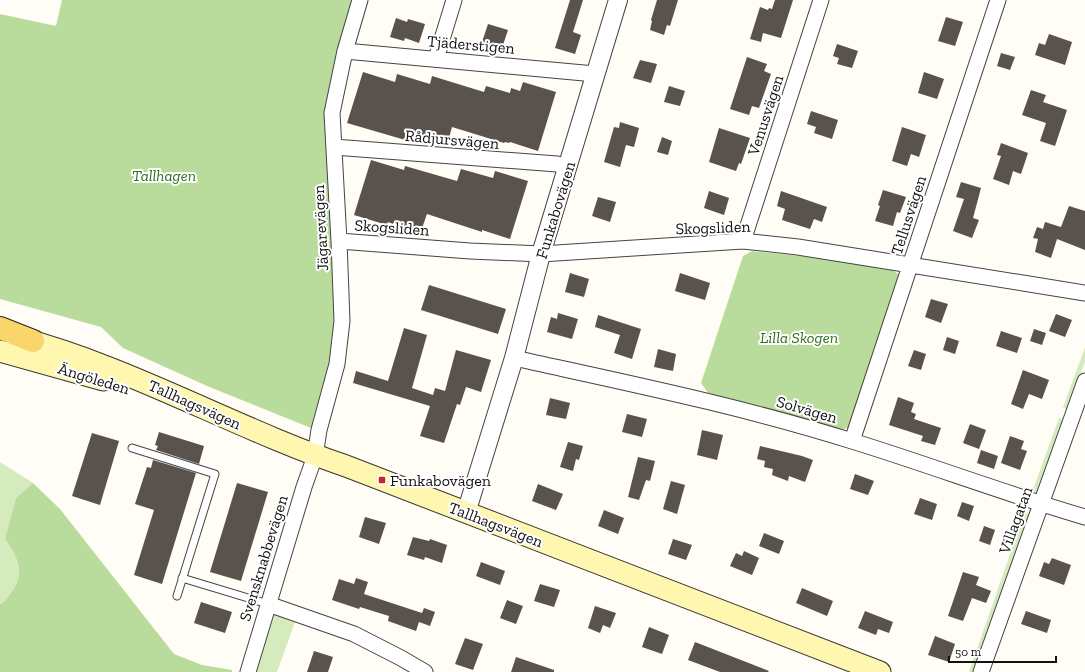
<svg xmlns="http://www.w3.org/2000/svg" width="1085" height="672" font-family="'Zilla Slab',serif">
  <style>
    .green { fill: #d5ebbd }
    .forest { fill: #b9dc9c }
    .building { fill: #5a524d }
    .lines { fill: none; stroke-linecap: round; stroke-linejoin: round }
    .service-casing { stroke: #444; stroke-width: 9 }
    .minor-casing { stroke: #444; stroke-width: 17 }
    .tertiary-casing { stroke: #444; stroke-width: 20 }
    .secondary-casing { stroke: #333; stroke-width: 23 }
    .primary-casing { stroke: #222; stroke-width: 24 }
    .service { stroke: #fff; stroke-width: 7 }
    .minor { stroke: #fff; stroke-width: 15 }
    .tertiary { stroke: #fff; stroke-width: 18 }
    .secondary { stroke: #fff6b0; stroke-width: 21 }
    .primary { stroke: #f9d66b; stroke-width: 22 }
    .poi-dot { fill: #c4262e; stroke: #fff; stroke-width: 1.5 }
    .labels { text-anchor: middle; stroke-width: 4; stroke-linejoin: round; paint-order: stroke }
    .street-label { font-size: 16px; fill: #111; stroke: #fff }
    .park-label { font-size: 16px; font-style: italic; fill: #2f6b1f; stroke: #fff }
    .poi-label { font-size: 16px; fill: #111; stroke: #fff; text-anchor: start }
  </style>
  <rect width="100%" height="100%" fill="#fffdf5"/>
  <path class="green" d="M1085,347v15l-18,47 -4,-1z
    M1059,418l4,2 -25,74 -7,1z
    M0,462l33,21 -17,15 -11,41c13,19 21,33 6,54 -4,5 -6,9 -11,11z
    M1028,513l2,3 -57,156h-4l55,-158z
    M268,604l30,10 -21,58h-33z"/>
  <path class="forest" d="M62,0h290l-15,52 -13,61 7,127 3,79 -5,43 -18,66 -104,-42 -84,-38 -22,-21 -101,-28v-285l56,12z
    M752,251l136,14 13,12 -50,149 -9,4 -134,-37 -7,-10 42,-127z
    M33,483l27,26 114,145 28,11 30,5v2h-232v-68c5,-2 7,-6 11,-11 15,-21 7,-35 -6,-54l11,-41z"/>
  <path class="building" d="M570,0h13l-10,32 8,3 -6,19 -20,-6z
    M657,0h21l-8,26 -3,-1 -3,10 -14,-5 2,-9 -1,-1z
    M775,0h18l-12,38 -18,-5 -2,9 -11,-3 10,-32 8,3 1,-2 3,1z
    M946,17l17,5 -8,24 -17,-5z
    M396,18l11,4 1,-3 17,5 -6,19 -14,-5 -1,3 -14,-4z
    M488,24l20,6 -6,18 -20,-6z
    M1049,34l23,8 -7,23 -30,-10 4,-12 6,2z
    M837,44l21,7 -6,17 -15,-4 2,-6 -6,-2z
    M1001,53l14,4 -5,13 -13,-4z
    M747,57l20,7 -3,7 7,3 -12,34 -7,-2 -3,9 -19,-6z
    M640,60l17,4 -6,19 -18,-5z
    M363,72l32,10 2,-8 33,10 2,-8 52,16 2,-6 24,7 1,-5 9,3 3,-9 33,10 -18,59 -28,-9 -1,1 -4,-1 -1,1 -52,-16 -5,18 -28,-9v1l-5,-1 -2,6 -65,-19z
    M924,72l20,7 -7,20 -19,-6z
    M669,86l16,5 -5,15 -16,-4z
    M1031,90l15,5 -3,7 24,8 -12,36 -15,-5 6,-18 -24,-8z
    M811,111l27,9 -6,19 -18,-6 2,-6 -9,-3z
    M620,122l19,6 -5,19 -8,-2 -6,22 -16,-5 10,-35 5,1z
    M902,127l24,8 -7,22 -8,-3 -4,12 -15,-5z
    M719,128l31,10 -9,26 -2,-1 -3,8 -27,-9z
    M662,137l10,4 -4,14 -11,-3z
    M1001,143l27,10 -7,21 -8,-3 -4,14 -16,-6 8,-23 -4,-1z
    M371,160l33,10 1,-4 52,15 4,-12 32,9 2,-7 33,10 -18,58 -28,-9v2l-55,-18 -6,17 -28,-8v1l-5,-2 -1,3 -33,-10z
    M961,182l20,6 -8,30 6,2 -7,18 -19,-7 11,-32 -8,-2z
    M883,190l23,7 -6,16 -3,-1 -4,14 -18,-5 5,-15 -2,-1z
    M709,191l20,7 -5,17 -20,-7z
    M781,191l46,16 -5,15 -8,-3 -4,10 -28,-9 3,-11 -8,-3z
    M598,197l18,5 -6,20 -18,-6z
    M1069,206l16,5v39l-28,-11 -6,19 -16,-6 3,-13 -5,-1 4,-11 6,2 2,-7 16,5z
    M570,273l19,6 -5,18 -19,-5z
    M680,273l30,10 -5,17 -30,-9z
    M429,285l77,24 -8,25 -77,-24z
    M931,299l17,5 -7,19 -16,-6z
    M558,313l20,6 -6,20 -25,-7 4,-15 6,2z
    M1056,314l16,6 -7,17 -16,-6z
    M598,315l43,14 -9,30 -18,-6 6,-18 -25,-8z
    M404,328l23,7 -15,53 21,7 2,-7 10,3 11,-41 35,10 -10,32 -15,-5 -6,18 -3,-1 -13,39 -24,-7 10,-30 -77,-23 3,-12 32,10z
    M1034,329l12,4 -4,12 -12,-4z
    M1001,331l21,7 -5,15 -21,-7z
    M947,337l12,4 -4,13 -12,-4z
    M658,349l18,5 -3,17 -19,-4z
    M914,350l12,4 -5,16 -13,-4z
    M1023,370l26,10 -7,19 -13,-5 -6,15 -12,-5z
    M898,397l16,6 -3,9 5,2 -2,5 27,9 -6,17 -14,-4 2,-5 -34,-11z
    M550,398l20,5 -4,16 -20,-4z
    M627,414l20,5 -5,18 -20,-5z
    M970,424l16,6 -7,19 -16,-6z
    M702,430l21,5 -6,25 -20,-5z
    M159,432l45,14 -5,18 -43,-14 2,-4 -3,-1z
    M92,433l27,8 -19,64 -28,-9z
    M1010,436l14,5 -3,8 6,2 -7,19 -19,-7z
    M568,442l15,4 -4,14 -3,-1 -3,12 -13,-4z
    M760,446l42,10 11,4 -8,22 -16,-6 -1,5 -16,-6 1,-6 -9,-2 1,-6 -8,-2z
    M981,450l17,6 -4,13 -17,-6z
    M638,457l17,4 -5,20 -4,-1 -7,20 -11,-3z
    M153,460l43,13 -34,111 -28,-9 20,-65 -19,-6 12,-37 4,1z
    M855,474l19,7 -6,14 -18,-6z
    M671,481l14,4 -8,29 -14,-5z
    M237,483l31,9 -27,89 -31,-9z
    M538,484l25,10 -7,16 -24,-9z
    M920,498l17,6 -5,16 -18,-6z
    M962,502l12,4 -5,15 -12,-5z
    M604,510l20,8 -6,16 -20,-8z
    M365,517l21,6 -7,21 -20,-7z
    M984,526l11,4 -5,15 -11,-4z
    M764,533l20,8 -5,13 -20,-8z
    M413,537l16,4 1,-2 17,6 -5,18 -17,-6 -1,3 -17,-5z
    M673,539l19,6 -6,15 -18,-6z
    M744,551l15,7 -7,17 -22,-9 6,-13 6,3z
    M1052,558l19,7 -7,20 -25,-9 5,-14 5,2z
    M481,562l24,9 -5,14 -24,-9z
    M963,572l16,5 -3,8 15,6 -5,12 -14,-5 -9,23 -15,-5z
    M356,578l12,4 -4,12 58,19 2,-5 11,4 -5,14 -11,-4 -3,9 -28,-10 1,-5 -29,-9 -1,2 -27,-9 7,-21 15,5z
    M540,584l20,6 -6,17 -20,-6z
    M802,588l31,13 -6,15 -31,-13z
    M507,600l16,6 -7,18 -16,-6z
    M201,602l31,10 -7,21 -31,-10z
    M595,606l21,7 -6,15 -7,-3 -3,8 -12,-5z
    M865,611l28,11 -4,11 -11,-4 -2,6 -18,-7z
    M1026,611l25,9 -4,13 -26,-9z
    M649,627l20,8 -7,19 -20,-7z
    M935,636l20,8 -6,18 -21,-7z
    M465,638l18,6 -10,26 -18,-6z
    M695,642l74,29 -1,1h-48l-32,-12z
    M314,651l19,6 -5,15h-21z
    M516,657l38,13v2h-43z"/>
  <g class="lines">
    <defs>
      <path id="service" d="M132,448l83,26 -38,122
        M182,578l86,26"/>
      <path id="minor" d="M345,51l250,23
        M436,59l18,-59
        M334,147l223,17 11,3
        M339,241l131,10 71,3 202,-13 55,6 287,46
        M743,241l78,-241
        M514,358c113,25 227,48 338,83 78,24 154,53 233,76
        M852,441l146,-441
        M268,604l86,30 47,24 24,14
        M248,672l56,-185 11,-31 4,-26 18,-66 5,-43 -3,-80 -7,-128 13,-62 15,-51
        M981,672l104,-291"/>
      <path id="tertiary" d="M466,513l48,-155 27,-104 77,-254"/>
      <path id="secondary" d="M16,337c115,30 218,91 330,129l534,206
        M0,351l103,29"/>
      <path id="primary" d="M0,328l33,13"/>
    </defs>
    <use href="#service" class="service-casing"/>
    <use href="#minor" class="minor-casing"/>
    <use href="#tertiary" class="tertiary-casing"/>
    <use href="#secondary" class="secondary-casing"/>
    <use href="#primary" class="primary-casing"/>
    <use href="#service" class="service"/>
    <use href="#minor" class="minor"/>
    <use href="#tertiary" class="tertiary"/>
    <use href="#secondary" class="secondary"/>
    <use href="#primary" class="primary"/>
  </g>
  <rect class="poi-dot" x="378" y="476" width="8" height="8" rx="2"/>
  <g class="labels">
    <g class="street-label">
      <text transform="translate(471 44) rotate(5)" y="6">Tjäderstigen</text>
      <text transform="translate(765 115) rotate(-72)" y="6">Venusvägen</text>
      <text transform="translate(452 139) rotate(5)" y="6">Rådjursvägen</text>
      <text transform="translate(555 210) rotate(-73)" y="6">Funkabovägen</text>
      <text transform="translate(908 215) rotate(-72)" y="6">Tellusvägen</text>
      <text transform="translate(392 227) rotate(4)" y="6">Skogsliden</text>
      <text transform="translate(713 227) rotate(-2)" y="6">Skogsliden</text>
      <text transform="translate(320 228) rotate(-93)" y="6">Jägarevägen</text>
      <text transform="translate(94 378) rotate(17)" y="6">Ängöleden</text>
      <text transform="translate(195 404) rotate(24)" y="6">Tallhagsvägen</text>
      <text transform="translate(807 409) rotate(16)" y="6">Solvägen</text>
      <text transform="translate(1015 520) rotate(-70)" y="6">Villagatan</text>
      <text transform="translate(496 524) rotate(21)" y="6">Tallhagsvägen</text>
      <text transform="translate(263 558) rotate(-73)" y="6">Svensknabbevägen</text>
    </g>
    <g class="park-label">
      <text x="164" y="181">Tallhagen</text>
      <text x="799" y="343">Lilla Skogen</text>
    </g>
    <g class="poi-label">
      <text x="390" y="486">Funkabovägen</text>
    </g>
  </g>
  <path d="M949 656v6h107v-6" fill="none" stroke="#111111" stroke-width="2"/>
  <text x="955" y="656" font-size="12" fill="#111111" stroke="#ffffff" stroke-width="3" paint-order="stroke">50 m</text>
</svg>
